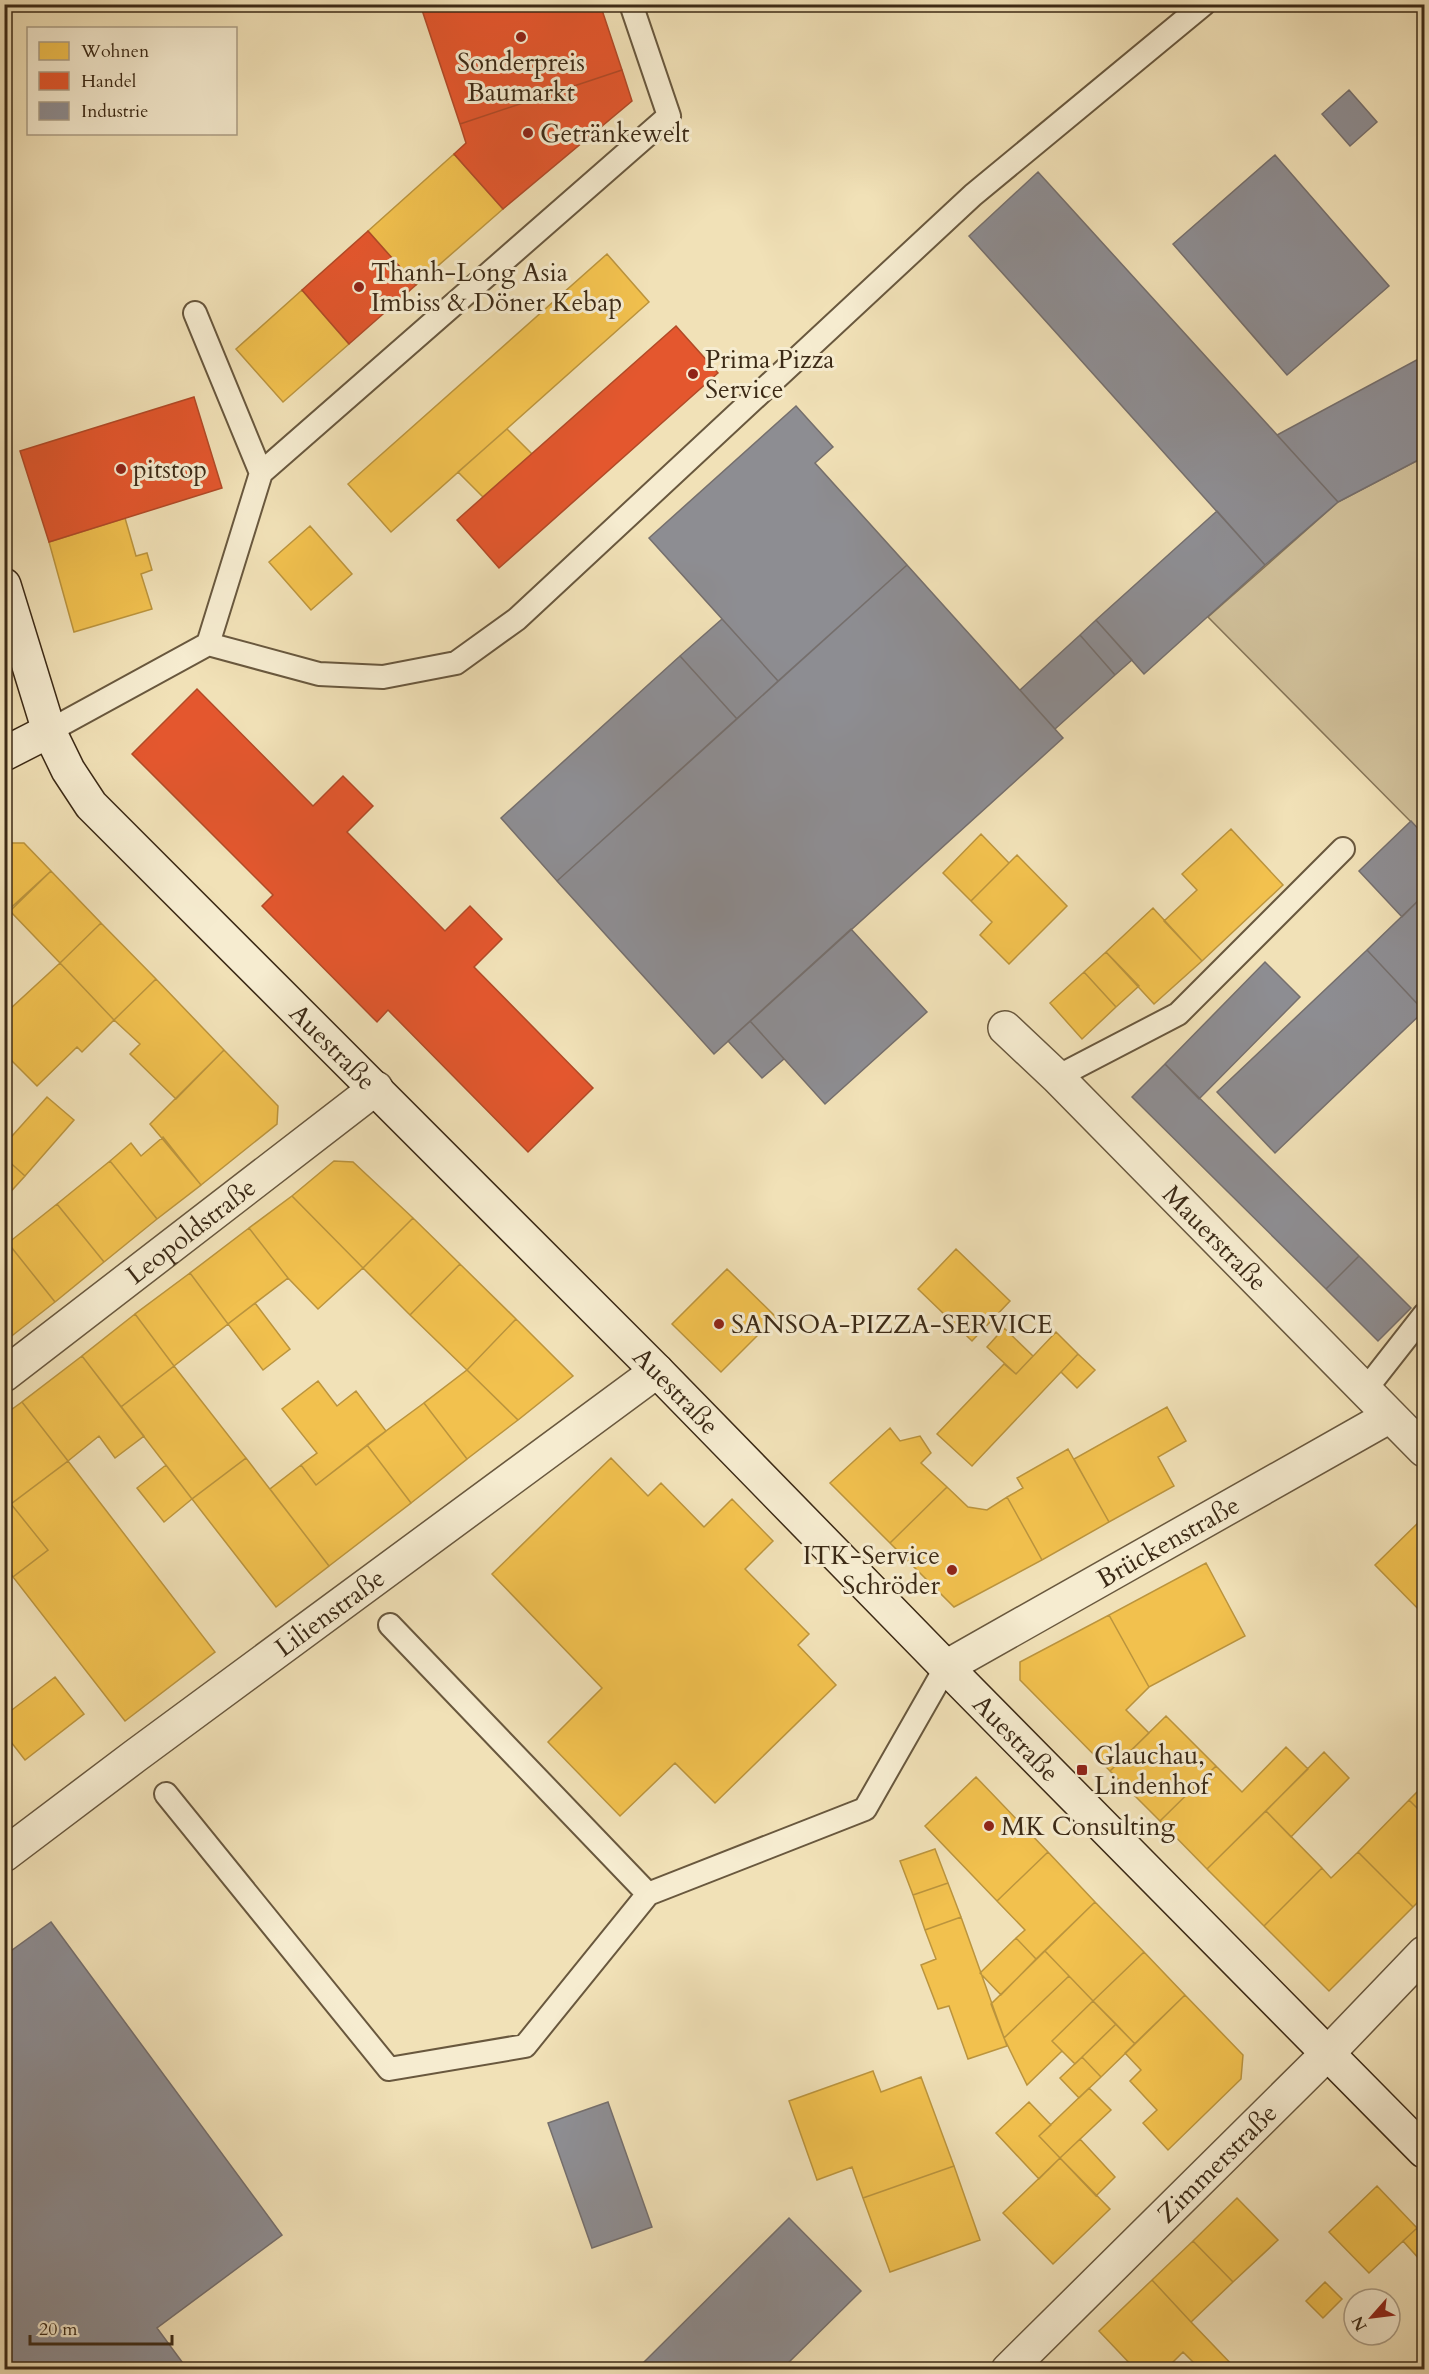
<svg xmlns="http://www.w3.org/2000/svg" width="1429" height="2374" font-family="Cardo,serif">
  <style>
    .green { fill: #d2c29c; stroke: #877659; stroke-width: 1.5 }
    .homes { fill: #f2c14e; stroke: #bb943d; stroke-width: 1.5 }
    .shops { fill: #e4572e; stroke: #b24a27; stroke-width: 1.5 }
    .industry { fill: #8d8d92; stroke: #756f6d; stroke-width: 1.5 }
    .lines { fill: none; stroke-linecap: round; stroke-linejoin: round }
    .lane-casing { stroke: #69583e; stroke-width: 26 }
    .street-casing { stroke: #69583e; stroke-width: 36 }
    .secondary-casing { stroke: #3c2a16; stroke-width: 36 }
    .lane { stroke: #f6ecd0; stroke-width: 22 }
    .street { stroke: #f6ecd0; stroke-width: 33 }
    .secondary { stroke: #f6ecd0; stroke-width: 33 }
    .poi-dot { fill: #8f2418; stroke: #f6ecd0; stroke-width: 2 }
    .labels { text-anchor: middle; stroke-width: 6; stroke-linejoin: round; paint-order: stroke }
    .poi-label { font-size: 26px; fill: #3c2a16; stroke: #f6ecd0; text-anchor: start }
    .street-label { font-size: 26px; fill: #3c2a16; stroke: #f6ecd0 }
  </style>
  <rect width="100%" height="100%" fill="#f1e1b7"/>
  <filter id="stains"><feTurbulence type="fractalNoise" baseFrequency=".00333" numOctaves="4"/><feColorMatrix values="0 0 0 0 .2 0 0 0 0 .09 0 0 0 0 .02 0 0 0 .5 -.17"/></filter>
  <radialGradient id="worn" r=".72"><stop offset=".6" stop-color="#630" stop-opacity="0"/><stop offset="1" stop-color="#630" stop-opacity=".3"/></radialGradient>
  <path class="green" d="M1424,457v378l-216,-218 130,-115z"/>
  <path class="homes" d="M454,154l49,55 -87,76 -48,-54z
    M607,254l42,48 -258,230 -43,-48z
    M302,290l47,54 -66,58 -47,-53z
    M507,429l25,25 -49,43 -25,-25z
    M125,518l11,38 11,-3 5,17 -11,4 11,35 -78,23 -25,-90z
    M310,526l42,48 -41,36 -42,-48z
    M1231,829l52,56 -81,76 -38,-40 33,-31 -15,-16z
    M981,834l28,29 -38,38 -28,-28z
    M4,843h20l27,28 -47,43z
    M1017,855l50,51 -58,58 -29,-29 12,-13 -21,-21z
    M51,871l50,52 -41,40 -50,-52z
    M1153,908l49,53 -48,43 -48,-52z
    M101,923l55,56 -42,41 -54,-57z
    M1106,952l33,34 -23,21 -32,-35z
    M60,963l54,57 -32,32 -5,-5 -40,39 -33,-33v-34l6,-10z
    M1084,972l32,35 -34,32 -32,-36z
    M156,979l68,71 -48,49 -46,-45 10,-10 -26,-24z
    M224,1050l54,56 -1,18 -76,61 -51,-61z
    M47,1097l27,23 -49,56 -21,-19v-12z
    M163,1137l38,48 -44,34 -47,-58 21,-18 10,13z
    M4,1157l21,19 -21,23z
    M110,1161l47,58 -53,43 -47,-58z
    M334,1161l19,1 60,56 -50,50 -71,-72z
    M292,1196l71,72 -45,41 -30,-31 -39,-50z
    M57,1204l47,58 -49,40 -47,-59z
    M413,1218l47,46 -50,51 -47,-47z
    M249,1228l39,50 -60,46 -38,-51z
    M8,1243l47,59 -51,40v-96z
    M956,1249l54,52 -38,40 -54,-52z
    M460,1264l56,55 -49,51 -57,-55z
    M727,1269l49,48 -55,55 -49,-48z
    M190,1273l38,51 -54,42 -39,-52z
    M255,1303l35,46 -27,21 -35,-46z
    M135,1314l39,52 -53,41 -39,-51z
    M516,1319l57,57 -55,44 -51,-50z
    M1004,1328l29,28 -17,18 -29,-27z
    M1056,1332l22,22 -106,112 -35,-32 67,-70 12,10z
    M1078,1354l17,16 -18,18 -16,-16z
    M82,1356l62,80 -29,22 -16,-22 -31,25 -46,-59z
    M174,1366l72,92 -54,41 -71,-92z
    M467,1370l51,50 -51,39 -43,-56z
    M318,1381l19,25 19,-15 30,40 -70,54 -15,-20 16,-12 -35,-44z
    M22,1402l46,59 -57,43 -7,-9v-80z
    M424,1403l43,56 -56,44 -44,-58z
    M1167,1407l19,34 -28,16 16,29 -65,36 -35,-63z
    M890,1428l10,13 20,-5 11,17 -10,10 26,24 -57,56 -60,-60z
    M367,1445l44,58 -82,63 -59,-77 31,-24 15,20z
    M1068,1449l41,73 -67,38 -35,-63 16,-9 -6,-10z
    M246,1458l83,108 -53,41 -84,-108z
    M611,1458l37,38 13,-13 43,44 28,-28 41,42 -28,28 64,65 -11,11 38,40 -121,118 -40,-40 -55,53 -72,-74 54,-54 -110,-114z
    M68,1461l147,191 -90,69 -112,-144 35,-27 -37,-46z
    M166,1465l26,34 -28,23 -27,-34z
    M947,1487l21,20 19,3 20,-13 35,63 -88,47 -64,-64z
    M11,1504l37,46 -35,27 -9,-12v-56z
    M1424,1517v98l-49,-50z
    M1206,1563l39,73 -96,51 -40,-72z
    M1109,1615l40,72 -23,23 23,23 -39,38 -90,-91v-18z
    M55,1677l29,37 -59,46 -21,-27v-17z
    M1166,1716l50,50 -56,55 -50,-50z
    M1286,1747l22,22 -101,100 -47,-48 56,-55 26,26z
    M1324,1752l25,26 -58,59 -25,-26z
    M976,1777l72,75 -51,49 -72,-75z
    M1424,1785v30l-15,-15z
    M1409,1800l15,15v81l-11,11 -55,-55z
    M1266,1811l56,57 -58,58 -57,-57z
    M935,1849l13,34 -35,12 -13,-34z
    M1048,1852l47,50 -59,57 -20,-21 9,-8 -28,-29z
    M1358,1852l55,55 -84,84 -65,-65 58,-58 9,10z
    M948,1883l13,34 -36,13 -12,-35z
    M1095,1902l49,50 -51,49 -48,-50z
    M961,1917l46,129 -39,13 -19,-53 -11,3 -17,-44 15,-6 -11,-29z
    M1016,1938l20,21 -35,36 -21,-22z
    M1045,1951l24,25 -65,62 -13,-34z
    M1144,1952l41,43 -50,49 -42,-43z
    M1069,1976l24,25 -41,40 10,10 -35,34 -23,-47z
    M1185,1995l58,60 -2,24 -73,71 -25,-27 14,-13 -27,-29 11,-11 -16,-17z
    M1093,2001l23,23 -41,40 -23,-23z
    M1116,2024l19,20 -34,33 -19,-20z
    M1082,2057l19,20 -22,21 -19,-20z
    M873,2071l8,21 40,-15 33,89 -91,32 -11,-31 -35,13 -28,-79z
    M1089,2088l22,22 -51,48 -21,-22z
    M1029,2102l22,23 -12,11 21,22 -21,21 -43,-46z
    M1080,2139l35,38 -19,19 -36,-38z
    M1060,2158l50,51 -57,55 -50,-51z
    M954,2166l26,74 -90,32 -27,-74z
    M1377,2186l40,42 -48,45 -40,-41z
    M1237,2198l41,42 -45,42 -40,-41z
    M1417,2228l7,8v21l-3,4 -18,-20z
    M1193,2241l40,41 -42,40 -39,-42z
    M1152,2280l39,42 46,48h-36l-18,-18 -18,18h-29l-37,-39z
    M1325,2282l17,17 -19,19 -17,-17z"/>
  <path class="shops" d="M420,4h180l22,66 -162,54z
    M622,70l10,31 -129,108 -49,-55 12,-11 -6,-19z
    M368,231l48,54 -67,59 -47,-54z
    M676,326l42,47 -219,195 -42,-48z
    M194,397l28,91 -173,54 -29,-91z
    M197,689l116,117 30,-30 30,30 -26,26 98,99 25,-25 32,33 -28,28 119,121 -65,64 -140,-142 -11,12 -115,-116 11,-11 -141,-141z"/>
  <path class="industry" d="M1349,90l28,32 -27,24 -28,-32z
    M1275,155l114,131 -102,89 -114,-131z
    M1038,172l300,330 -73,63 -296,-329z
    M1424,356v101l-86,45 -61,-67z
    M796,406l37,41 -18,16 92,102 -129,116 -129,-143z
    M1217,511l48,54 -121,109 -48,-54z
    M907,565l156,173 -349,316 -157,-173z
    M722,619l56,62 -41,38 -57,-63z
    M1096,620l36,40 -17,15 -35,-40z
    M1080,635l35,40 -60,54 -35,-39z
    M680,656l57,63 -180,162 -56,-63z
    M1411,821l13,14v60l-22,22 -43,-46z
    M1424,895v116l-57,-61z
    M851,929l76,83 -102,92 -75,-83z
    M1367,950l57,61 -149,142 -58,-61z
    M1265,962l35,35 -101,102 -34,-35z
    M750,1021l34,38 -22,19 -34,-37z
    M1165,1064l194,192 -33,33 -194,-192z
    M1359,1256l52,52 -33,33 -52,-52z
    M51,1922l231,313 -125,93 31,42h-184v-414z
    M608,2102l44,125 -60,21 -44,-125z
    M789,2218l72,73 -80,79h-145z"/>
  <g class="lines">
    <defs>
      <path id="lane" d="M261,473l408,-357 -38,-112
        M208,644l111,30 64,3 73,-14 61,-44 456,-424 231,-191
        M49,731l159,-87 53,-171 -66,-160
        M1057,1077l121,-63 165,-165
        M1366,1389l58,-74
        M390,1625l258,269
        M166,1794l223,275 136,-23 123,-152 217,-85 81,-142"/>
      <g id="street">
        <path id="s1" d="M1005,1028l52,49 367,373"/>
        <path id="s2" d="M4,1375l372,-287"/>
        <path id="s3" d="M946,1667l444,-251"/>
        <path id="s4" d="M4,1855l131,-99 522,-385"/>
        <path id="s5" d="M1008,2370l320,-317 96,-100"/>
      </g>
      <g id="secondary">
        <path id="s6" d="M4,585l45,146 19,39 23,35 566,566 289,296 478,484"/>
        <path d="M4,754l45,-23"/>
      </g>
    </defs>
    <use href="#lane" class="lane-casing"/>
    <use href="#street" class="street-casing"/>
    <use href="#secondary" class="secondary-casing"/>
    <use href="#lane" class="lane"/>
    <use href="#street" class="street"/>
    <use href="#secondary" class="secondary"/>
  </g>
  <g class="poi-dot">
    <circle cx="521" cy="37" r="6"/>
    <circle cx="528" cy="133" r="6"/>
    <circle cx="359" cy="287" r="6"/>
    <circle cx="693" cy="374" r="6"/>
    <circle cx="121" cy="469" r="6"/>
    <circle cx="719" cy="1324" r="6"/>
    <circle cx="952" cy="1570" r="6"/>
    <rect x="1076" y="1764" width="12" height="12" rx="3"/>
    <circle cx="989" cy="1826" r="6"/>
  </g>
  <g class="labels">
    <g class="poi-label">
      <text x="521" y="71" text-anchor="middle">Sonderpreis<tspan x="521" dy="30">Baumarkt</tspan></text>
      <text x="540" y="142">Getränkewelt</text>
      <text x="371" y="281">Thanh-Long Asia<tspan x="371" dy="30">Imbiss &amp; Döner Kebap</tspan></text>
      <text x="705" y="368">Prima Pizza<tspan x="705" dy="30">Service</tspan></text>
      <text x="133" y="478">pitstop</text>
      <text x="731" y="1333">SANSOA-PIZZA-SERVICE</text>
      <text x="940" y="1564" text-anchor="end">ITK-Service<tspan x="940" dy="30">Schröder</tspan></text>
      <text x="1094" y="1764">Glauchau,<tspan x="1094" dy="30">Lindenhof</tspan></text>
      <text x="1001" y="1835">MK Consulting</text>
    </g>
    <g class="street-label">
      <text dy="9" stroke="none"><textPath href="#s6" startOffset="580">Auestraße</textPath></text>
      <text dy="9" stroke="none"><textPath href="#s2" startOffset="236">Leopoldstraße</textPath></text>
      <text dy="9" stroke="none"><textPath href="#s1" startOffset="297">Mauerstraße</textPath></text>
      <text dy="9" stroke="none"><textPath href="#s6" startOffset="1066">Auestraße</textPath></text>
      <text dy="9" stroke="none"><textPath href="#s3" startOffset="255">Brückenstraße</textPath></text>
      <text dy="9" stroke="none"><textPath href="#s4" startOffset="406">Lilienstraße</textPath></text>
      <text dy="9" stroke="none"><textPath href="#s6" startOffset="1552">Auestraße</textPath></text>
      <text dy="9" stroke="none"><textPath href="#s5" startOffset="294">Zimmerstraße</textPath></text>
    </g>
  </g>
  <rect width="1429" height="2374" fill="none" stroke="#f1e1b7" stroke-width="24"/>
  <rect x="6" y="6" width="1417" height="2362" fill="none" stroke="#3c2a16" stroke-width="3"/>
  <rect x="12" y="12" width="1405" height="2350" fill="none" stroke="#3c2a16" stroke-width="1.5"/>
  <rect x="27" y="27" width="210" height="108" fill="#f6ecd0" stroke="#ac9e86" stroke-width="1.5"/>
  <rect x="39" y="42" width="30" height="18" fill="#f2c14e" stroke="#ac9e86" stroke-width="1.5"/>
  <text x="81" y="57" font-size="18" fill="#3c2a16">Wohnen</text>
  <rect x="39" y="72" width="30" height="18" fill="#e4572e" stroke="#ac9e86" stroke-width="1.5"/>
  <text x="81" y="87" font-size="18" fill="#3c2a16">Handel</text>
  <rect x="39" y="102" width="30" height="18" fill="#8d8d92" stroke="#ac9e86" stroke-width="1.5"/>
  <text x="81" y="117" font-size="18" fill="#3c2a16">Industrie</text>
  <g transform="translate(1372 2317) rotate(242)"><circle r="28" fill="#f6ecd0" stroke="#ac9e86" stroke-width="1.5"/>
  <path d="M0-4.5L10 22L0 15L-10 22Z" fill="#8f2418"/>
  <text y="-9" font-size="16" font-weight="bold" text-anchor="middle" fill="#3c2a16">N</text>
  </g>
  <path d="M30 2335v9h142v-9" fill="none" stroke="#3c2a16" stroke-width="3"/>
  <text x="39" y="2335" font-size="18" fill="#3c2a16" stroke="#f6ecd0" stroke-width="4.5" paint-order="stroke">20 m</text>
  <rect width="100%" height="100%" filter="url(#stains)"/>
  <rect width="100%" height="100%" fill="url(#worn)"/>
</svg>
